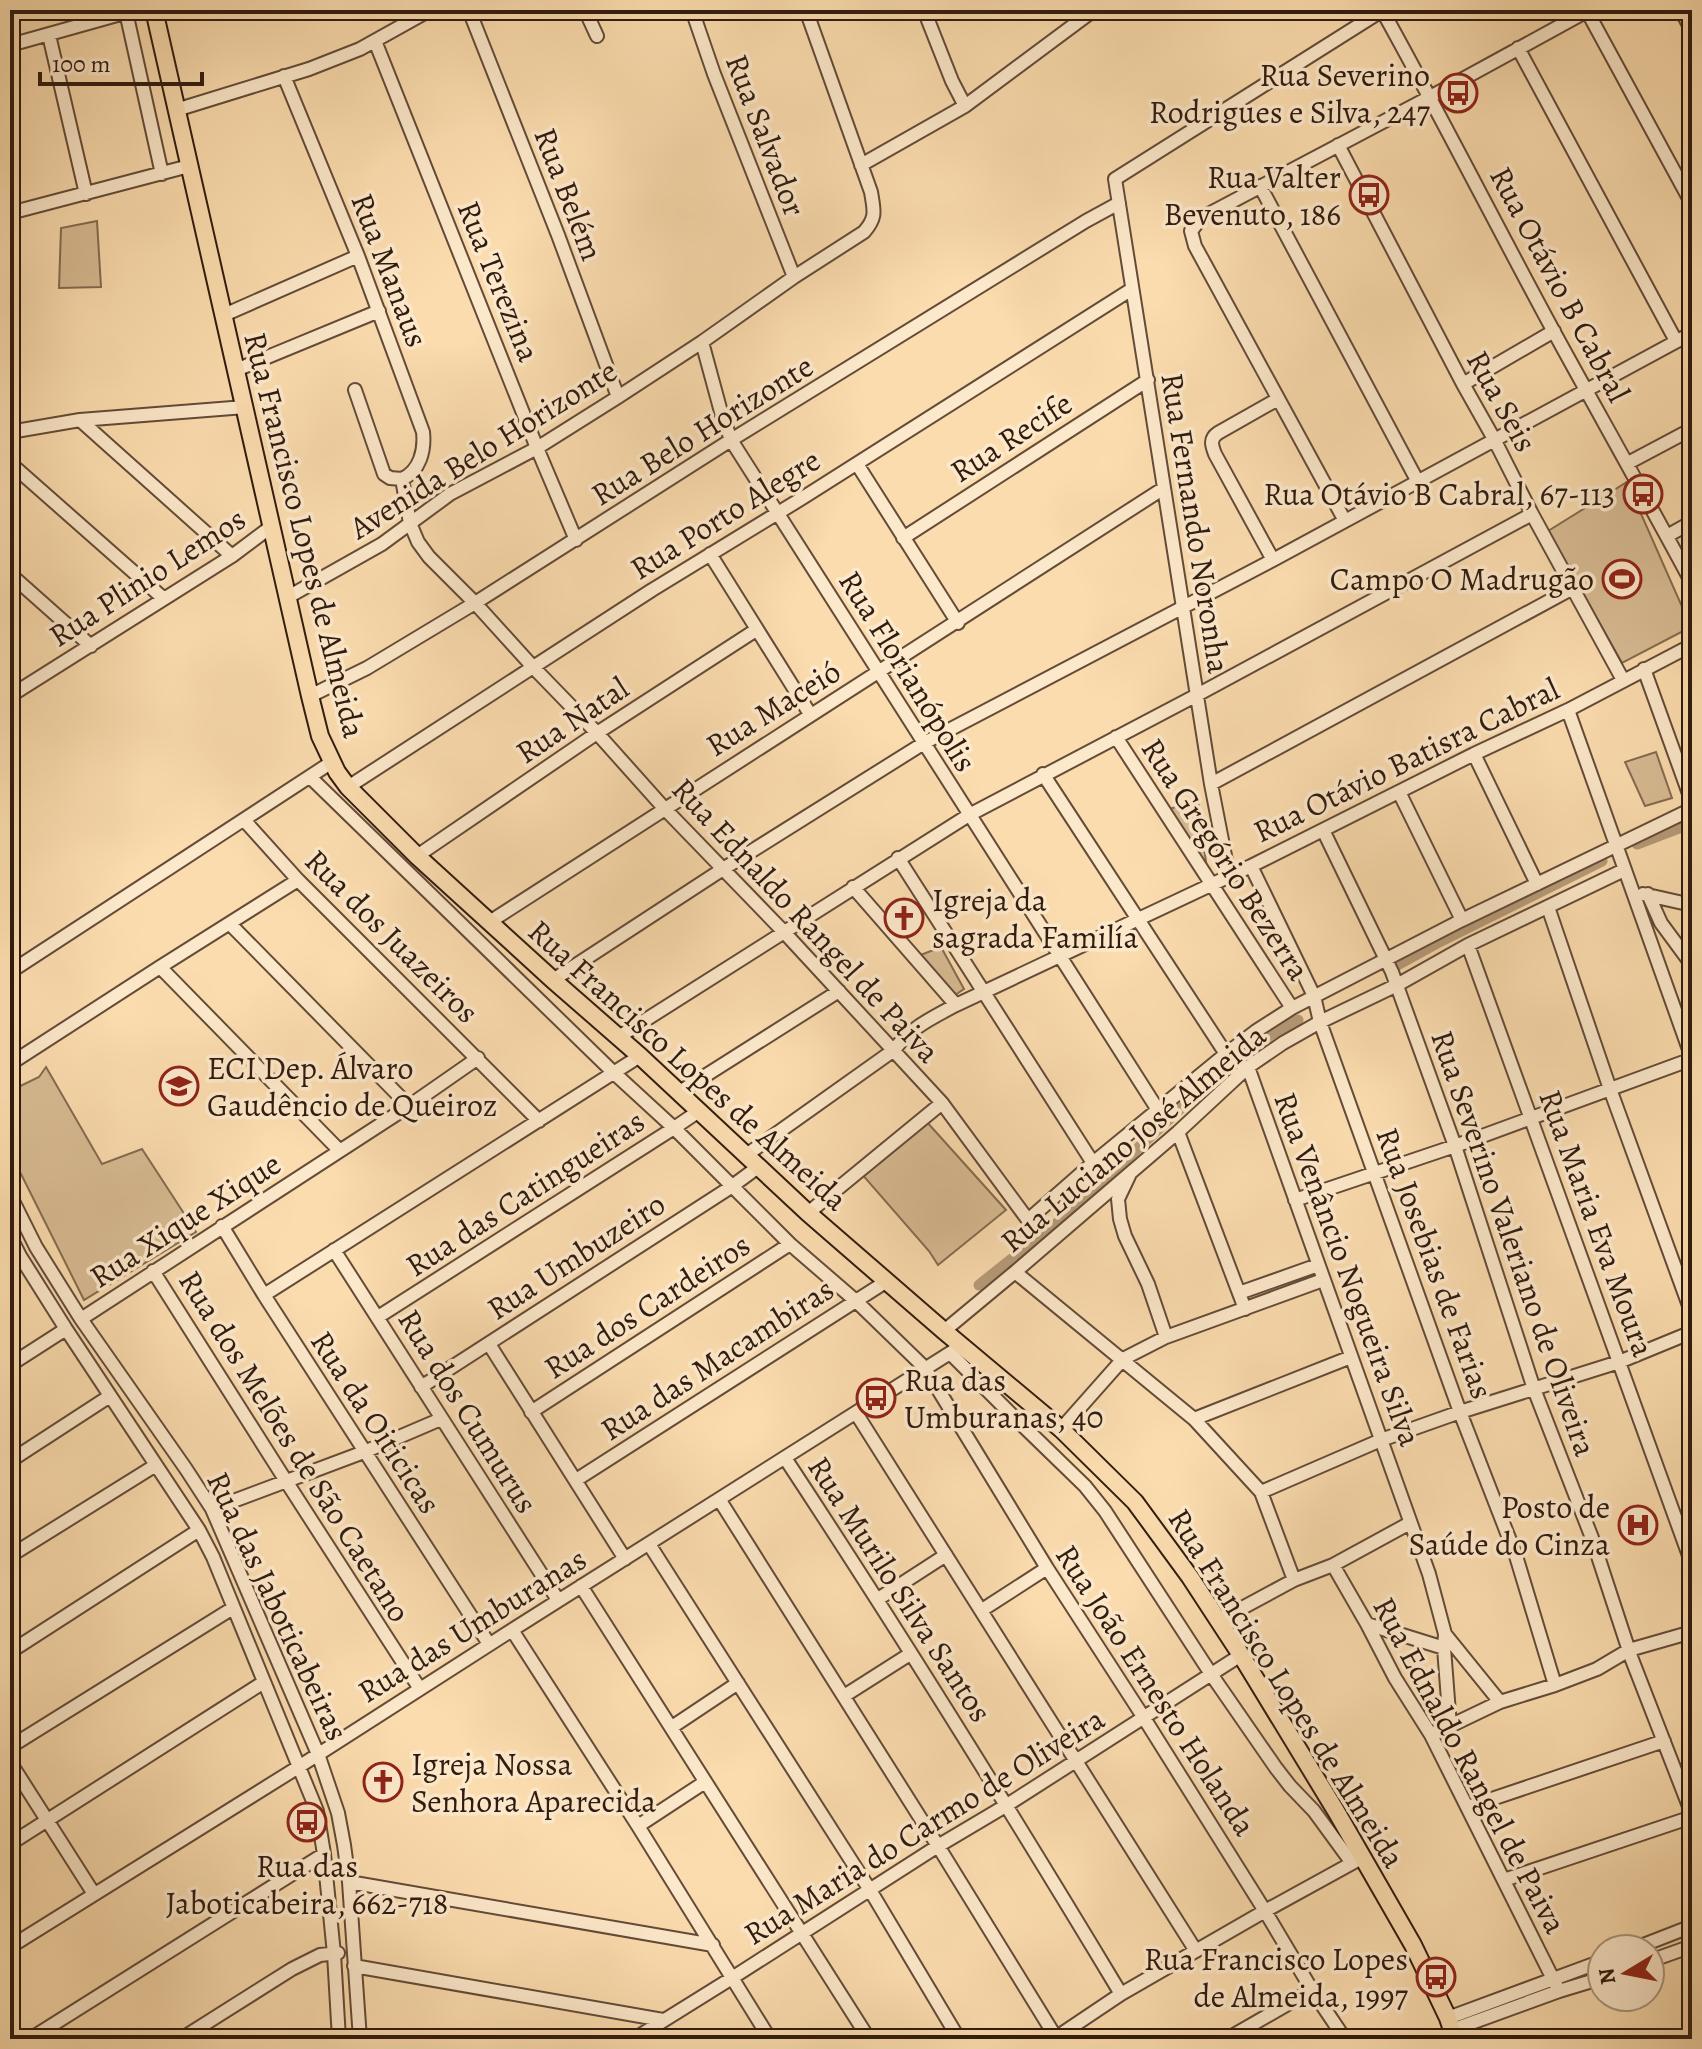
<svg xmlns="http://www.w3.org/2000/svg" width="1702" height="2049" font-family="Alegreya,serif">
  <style>
    .green { fill: #d8bb93; stroke: #846b52; stroke-width: 2 }
    .lines { fill: none; stroke-linecap: round; stroke-linejoin: round }
    .canal { stroke: #b69a78; stroke-width: 11 }
    .minor-casing { stroke: #634b38; stroke-width: 16 }
    .major-casing { stroke: #301b10; stroke-width: 20 }
    .minor { stroke: #fce8ca; stroke-width: 12 }
    .major { stroke: #fbdcae; stroke-width: 16 }
    .labels { text-anchor: middle; stroke-width: 7; stroke-linejoin: round; paint-order: stroke }
    .poi-label { font-size: 32px; fill: #301b10; stroke: #fce8ca; text-anchor: end }
    .street-label { font-size: 32px; fill: #301b10; stroke: #fce8ca }
  </style>
  <rect width="100%" height="100%" fill="#fbdcae"/>
  <filter id="stains"><feTurbulence type="fractalNoise" baseFrequency=".0025" numOctaves="4"/><feColorMatrix values="0 0 0 0 .2 0 0 0 0 .09 0 0 0 0 .02 0 0 0 .5 -.17"/></filter>
  <radialGradient id="worn" r=".72"><stop offset=".6" stop-color="#630" stop-opacity="0"/><stop offset="1" stop-color="#630" stop-opacity=".3"/></radialGradient>
  <path class="green" d="M97,221l4,66 -42,1 2,-60z
    M1627,482l64,145 -69,36 -74,-132z
    M1656,752l16,46 -27,8 -20,-44z
    M1198,801l10,76 -43,-67z
    M941,947l23,42 -12,8 -34,-41z
    M46,1067l56,97 40,-15 54,83 -112,68 -74,-148v-61l29,-14z
    M926,1121l80,89 -68,55 -9,-14 -69,-79z"/>
  <g class="lines">
    <path class="canal" d="M1637,844l55,-21
      M1392,968l49,-27 161,-80
      M979,1285l83,-66 181,-169 55,-30"/>
    <defs>
      <path id="minor" d="M469,10l89,225 60,162
        M585,10l12,26
        M692,10l22,64 80,203
        M924,10l28,71 13,25
        M1382,10c59,106 114,215 172,322 46,84 93,167 138,251
        M1681,10l11,21
        M1587,11l105,193
        M126,12l36,162
        M49,35l37,159
        M375,41l162,407 39,92
        M10,45l125,-35
        M1518,48l158,293
        M284,76l74,180 65,176c2,18 -3,39 -21,47
        M176,110l133,-41 51,-20 70,-39
        M1338,145l125,239 31,55 38,75 91,166
        M861,165l104,-59 129,-96
        M1260,186l158,296
        M10,213l179,-47
        M224,315l134,-59
        M702,342l19,70 10,28 427,670
        M236,370l143,-59
        M1463,384l91,-53
        M355,390l29,84 6,4 12,1
        M80,420l152,136
        M10,432l70,-12 165,-13
        M10,463l153,135
        M1628,463l64,-34
        M857,464l101,159
        M402,479l8,44 8,19 11,15 46,46 58,64 64,66 67,75 119,123 159,172 86,117 65,-57 133,-109 30,-23 36,-23 170,-88 230,-111
        M1345,521l-150,-275 -4,-15 10,-13 229,-121 159,-87
        M1667,536l25,-14
        M903,538l245,-158
        M710,554l100,160
        M1273,560l-58,-106c-3,-8 -6,-15 3,-21l60,-34
        M10,574l81,72
        M288,597l94,-53 68,-50 87,-46 81,-51 84,-55 92,-65 70,-45c13,-15 10,-21 7,-40l-65,-182
        M1644,669l48,133
        M10,696l222,-140 40,-30
        M310,696l57,-28 108,-65 256,-163 355,-219 33,-18
        M1568,710l124,348
        M1116,737l176,271
        M1474,754l63,130
        M1043,774l183,280
        M310,777l303,295 61,56 116,116 66,57 69,67 122,200 97,150 121,193 47,79 33,49
        M1211,784l362,-196
        M348,787l304,-197 152,-93 328,-208
        M1399,792l63,128
        M244,820l54,60 241,241
        M1323,830l69,142 63,174 79,243 58,149 39,119 61,157
        M417,856l180,-123 159,-103
        M898,858l195,305
        M1251,866l63,130 6,26 140,390 56,144 39,129
        M1229,876l-18,-92 -96,-605 268,-169
        M853,887l103,118
        M1643,894l49,11
        M1648,894l13,29 31,42
        M1548,907l62,182 82,225
        M491,921c223,-146 450,-287 673,-433
        M230,924l179,182
        M1468,945l224,619
        M160,967l179,183
        M10,972l322,-210
        M553,980l170,-111 201,-126 349,-183 419,-227
        M617,1038l352,-223 228,-120 335,-181
        M10,1064l150,-97 138,-87
        M1248,1067l181,507 16,60 55,68
        M678,1093l161,-102
        M1178,1132l67,177
        M745,1156l149,-106c16,-22 38,-32 62,-45l295,-139 223,-112 94,-44 124,-65
        M1129,1176l-11,23 2,20 5,17 23,48 18,53
        M10,1195l26,52 45,72 105,150 26,40 106,245 20,59 6,32 5,37 11,157
        M1295,1200l160,-54 237,-87
        M808,1213l134,-110
        M222,1226l42,69 225,349
        M10,1236l10,20 46,73 133,201 14,27 104,254 7,43 10,100 5,85
        M334,1250l224,350
        M153,1271l133,210 134,208
        M1015,1272l179,147 67,73 33,88
        M1239,1293l79,-28
        M264,1295l376,-239
        M378,1317l296,-189 25,-17
        M81,1319l328,-213 69,-48
        M944,1331l71,-59 163,-140 70,-65 35,-24 37,-21 77,-37 71,-40 156,-75
        M489,1344l136,215
        M950,1353l66,66 69,67 20,25 106,163 65,94 14,18 24,25 38,52
        M10,1365l56,-36
        M421,1387l310,-200 27,-20
        M531,1412l259,-168
        M856,1413l340,538
        M1194,1419l157,-62
        M1061,1429l62,-70 43,-22 157,-57
        M785,1458c116,176 227,355 336,536
        M10,1461l100,-65
        M576,1480l311,-199
        M1261,1492l120,-52 79,-28 159,-50 73,-30
        M719,1499l219,347 119,193
        M212,1509l152,-57 77,-33
        M649,1544l221,346 89,149
        M10,1556l146,-91
        M1333,1565l34,59 28,54 36,57 128,256
        M581,1586l288,453
        M878,1599l68,-44
        M982,1610l65,-42
        M1218,1621l76,-41 39,-15 77,-42
        M1367,1624l77,24
        M512,1630l126,196 132,213
        M1445,1634l-1,14 6,78
        M10,1652l189,-122
        M844,1696l66,-42
        M672,1727l66,-44
        M1431,1735l69,-33 55,-17 42,-16 32,-19 63,-18
        M10,1747l223,-139
        M10,1762l84,132
        M1468,1807l196,-66
        M638,1826l67,-44
        M10,1844l254,-162
        M1504,1880l188,-63
        M349,1882l364,63
        M10,1947l290,-181 212,-136 449,-284
        M1633,1949l59,-23
        M1650,1961l42,-15
        M354,1966l309,54
        M1448,2018l154,-57
        M1452,2030l107,-39 43,-13
        M30,2039l294,-185
        M181,2039l111,-70 28,-14 18,-2
        M634,2039l98,-61 206,-132 69,-41 234,-150
        M1054,2039l67,-45 144,-83 91,-50
        M1227,2039l85,-49"/>
      <path id="major" d="M154,10l156,686 10,40 17,36 11,15 69,69 136,124 87,76 168,157 136,118 117,98 74,73 55,75 51,78 95,156 77,134 35,73 7,21"/>
    </defs>
    <use href="#minor" class="minor-casing"/>
    <use href="#major" class="major-casing"/>
    <use href="#minor" class="minor"/>
    <use href="#major" class="major"/>
  </g>
  <defs>
    <symbol id="bus-ring" viewBox="-11 -11 22 22"><circle r="9.5" fill="#fce8ca" stroke="#8f2418" stroke-width="1.5"/><path d="M-5-6H5V4H4V6H2V4H-2V6H-4V4H-5ZM-3.5-4V0h7V-4ZM-3.5 1.2v1.5H-2V1.2ZM2 1.2v1.5H3.5V1.2Z" fill="#8f2418"/></symbol>
    <symbol id="stadium-ring" viewBox="-11 -11 22 22"><circle r="9.5" fill="#fce8ca" stroke="#8f2418" stroke-width="1.5"/><path d="M0-5a6.5 5 0 1 0 0 10a6.5 5 0 1 0 0-10ZM-3.5-1.8h7v3.6h-7Z" fill="#8f2418"/></symbol>
    <symbol id="church-ring" viewBox="-11 -11 22 22"><circle r="9.5" fill="#fce8ca" stroke="#8f2418" stroke-width="1.5"/><path d="M-1.2-6h2.4v3.5h3.3v2.4h-3.3V6h-2.4V-.1h-3.3v-2.4h3.3Z" fill="#8f2418"/></symbol>
    <symbol id="school-ring" viewBox="-11 -11 22 22"><circle r="9.5" fill="#fce8ca" stroke="#8f2418" stroke-width="1.5"/><path d="M0-5L7-2L0 1L-7-2ZM-4 1L0 2.5L4 1V4Q0 6-4 4Z" fill="#8f2418"/></symbol>
    <symbol id="hospital-ring" viewBox="-11 -11 22 22"><circle r="9.5" fill="#fce8ca" stroke="#8f2418" stroke-width="1.5"/><path d="M-5-5h3v3.5h4V-5h3V5h-3V1.5h-4V5h-3Z" fill="#8f2418"/></symbol>
  </defs>
  <g fill-rule="evenodd">
    <use href="#bus-ring" x="1436" y="71" width="44" height="44"/>
    <use href="#bus-ring" x="1347" y="173" width="44" height="44"/>
    <use href="#bus-ring" x="1621" y="472" width="44" height="44"/>
    <use href="#stadium-ring" x="1600" y="557" width="44" height="44"/>
    <use href="#church-ring" x="882" y="896" width="44" height="44"/>
    <use href="#school-ring" x="157" y="1064" width="44" height="44"/>
    <use href="#bus-ring" x="854" y="1376" width="44" height="44"/>
    <use href="#hospital-ring" x="1616" y="1503" width="44" height="44"/>
    <use href="#church-ring" x="361" y="1760" width="44" height="44"/>
    <use href="#bus-ring" x="285" y="1800" width="44" height="44"/>
    <use href="#bus-ring" x="1414" y="1955" width="44" height="44"/>
  </g>
  <g class="labels">
    <g class="poi-label">
      <text x="1430" y="86">Rua Severino<tspan x="1430" dy="37">Rodrigues e Silva, 247</tspan></text>
      <text x="1341" y="188">Rua Valter<tspan x="1341" dy="37">Bevenuto, 186</tspan></text>
      <text x="1615" y="505">Rua Otávio B Cabral, 67-113</text>
      <text x="1594" y="590">Campo O Madrugão</text>
      <text x="932" y="911" text-anchor="start">Igreja da<tspan x="932" dy="37">sagrada Familía</tspan></text>
      <text x="207" y="1079" text-anchor="start">ECI Dep. Álvaro<tspan x="207" dy="37">Gaudêncio de Queiroz</tspan></text>
      <text x="904" y="1391" text-anchor="start">Rua das<tspan x="904" dy="37">Umburanas, 40</tspan></text>
      <text x="1610" y="1518">Posto de<tspan x="1610" dy="37">Saúde do Cinza</tspan></text>
      <text x="411" y="1775" text-anchor="start">Igreja Nossa<tspan x="411" dy="37">Senhora Aparecida</tspan></text>
      <text x="307" y="1877" text-anchor="middle">Rua das<tspan x="307" dy="37">Jaboticabeira, 662-718</tspan></text>
      <text x="1408" y="1970">Rua Francisco Lopes<tspan x="1408" dy="37">de Almeida, 1997</tspan></text>
    </g>
    <g class="street-label">
      <text transform="translate(766 135) rotate(69)" y="11">Rua Salvador</text>
      <text transform="translate(569 194) rotate(69)" y="11">Rua Belém</text>
      <text transform="translate(390 270) rotate(69)" y="11">Rua Manaus</text>
      <text transform="translate(499 281) rotate(68)" y="11">Rua Terezina</text>
      <text transform="translate(1560 284) rotate(62)" y="11">Rua Otávio B Cabral</text>
      <text transform="translate(1502 401) rotate(61)" y="11">Rua Seis</text>
      <text transform="translate(702 430) rotate(-32)" y="11">Rua Belo Horizonte</text>
      <text transform="translate(1011 437) rotate(-33)" y="11">Rua Recife</text>
      <text transform="translate(483 449) rotate(-32)" y="11">Avenida Belo Horizonte</text>
      <text transform="translate(725 514) rotate(-32)" y="11">Rua Porto Alegre</text>
      <text transform="translate(1196 523) rotate(81)" y="11">Rua Fernando Noronha</text>
      <text transform="translate(305 535) rotate(76)" y="11">Rua Francisco Lopes de Almeida</text>
      <text transform="translate(147 577) rotate(-33)" y="11">Rua Plinio Lemos</text>
      <text transform="translate(908 671) rotate(58)" y="11">Rua Florianópolis</text>
      <text transform="translate(773 708) rotate(-32)" y="11">Rua Maceió</text>
      <text transform="translate(572 720) rotate(-34)" y="11">Rua Natal</text>
      <text transform="translate(1406 760) rotate(-26)" y="11">Rua Otávio Batisra Cabral</text>
      <text transform="translate(1226 859) rotate(57)" y="11">Rua Gregório Bezerra</text>
      <text transform="translate(806 920) rotate(47)" y="11">Rua Ednaldo Rangel de Paiva</text>
      <text transform="translate(392 936) rotate(45)" y="11">Rua dos Juazeiros</text>
      <text transform="translate(688 1065) rotate(42)" y="11">Rua Francisco Lopes de Almeida</text>
      <text transform="translate(1133 1138) rotate(-40)" y="11">Rua Luciano José Almeida</text>
      <text transform="translate(525 1193) rotate(-33)" y="11">Rua das Catingueiras</text>
      <text transform="translate(185 1220) rotate(-33)" y="11">Rua Xique Xique</text>
      <text transform="translate(1597 1223) rotate(70)" y="11">Rua Maria Eva Moura</text>
      <text transform="translate(1514 1243) rotate(71)" y="11">Rua Severino Valeriano de Oliveira</text>
      <text transform="translate(576 1256) rotate(-33)" y="11">Rua Umbuzeiro</text>
      <text transform="translate(1435 1263) rotate(70)" y="11">Rua Josebias de Farias</text>
      <text transform="translate(1348 1269) rotate(70)" y="11">Rua Venâncio Nogueira Silva</text>
      <text transform="translate(647 1306) rotate(-33)" y="11">Rua dos Cardeiros</text>
      <text transform="translate(717 1359) rotate(-33)" y="11">Rua das Macambiras</text>
      <text transform="translate(468 1411) rotate(58)" y="11">Rua dos Cumurus</text>
      <text transform="translate(376 1422) rotate(57)" y="11">Rua da Oiticicas</text>
      <text transform="translate(295 1446) rotate(58)" y="11">Rua dos Melões de São Caetano</text>
      <text transform="translate(900 1589) rotate(57)" y="11">Rua Murilo Silva Santos</text>
      <text transform="translate(278 1606) rotate(65)" y="11">Rua das Jaboticabeiras</text>
      <text transform="translate(472 1625) rotate(-32)" y="11">Rua das Umburanas</text>
      <text transform="translate(1287 1688) rotate(58)" y="11">Rua Francisco Lopes de Almeida</text>
      <text transform="translate(1156 1690) rotate(57)" y="11">Rua João Ernesto Holanda</text>
      <text transform="translate(1470 1765) rotate(62)" y="11">Rua Ednaldo Rangel de Paiva</text>
      <text transform="translate(924 1826) rotate(-32)" y="11">Rua Maria do Carmo de Oliveira</text>
    </g>
  </g>
  <rect width="1702" height="2049" fill="none" stroke="#fbdcae" stroke-width="40"/>
  <rect x="12" y="12" width="1678" height="2025" fill="none" stroke="#301b10" stroke-width="4"/>
  <rect x="20" y="20" width="1662" height="2009" fill="none" stroke="#301b10" stroke-width="2"/>
  <g transform="translate(1626 1973) rotate(260)"><circle r="38" fill="#fce8ca" stroke="#aa9680" stroke-width="2"/>
  <path d="M0-6L14 30L0 20L-14 30Z" fill="#8f2418"/>
  <text y="-12" font-size="22" font-weight="bold" text-anchor="middle" fill="#301b10">N</text>
  </g>
  <path d="M40 72v12h162v-12" fill="none" stroke="#301b10" stroke-width="4"/>
  <text x="52" y="72" font-size="24" fill="#301b10" stroke="#fce8ca" stroke-width="6" paint-order="stroke">100 m</text>
  <rect width="100%" height="100%" filter="url(#stains)"/>
  <rect width="100%" height="100%" fill="url(#worn)"/>
</svg>
